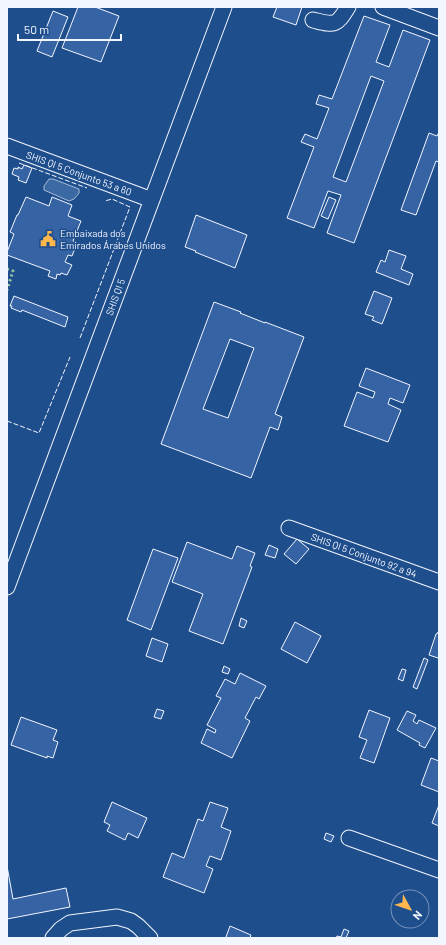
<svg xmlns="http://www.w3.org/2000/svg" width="446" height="945" font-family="Barlow,sans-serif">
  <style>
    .water { fill: #3b69a3; stroke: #a8bbd7 }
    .building { fill: #3563a3; stroke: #f2f6ff; fill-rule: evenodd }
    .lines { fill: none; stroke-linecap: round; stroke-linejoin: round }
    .minor-casing { stroke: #f2f6ff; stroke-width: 17 }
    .minor { stroke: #1f4e8c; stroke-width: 15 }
    .hedge { stroke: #97c8a6; stroke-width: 3; stroke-dasharray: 2 3; stroke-linecap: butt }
    .fence { stroke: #f2f6ff; stroke-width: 1; stroke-dasharray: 5 2; stroke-linecap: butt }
    .labels { text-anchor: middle; stroke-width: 3; stroke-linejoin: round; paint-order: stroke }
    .street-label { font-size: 10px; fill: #f2f6ff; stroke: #1f4e8c }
    .poi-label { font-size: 10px; fill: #f2f6ff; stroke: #1f4e8c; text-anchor: start }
  </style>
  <rect width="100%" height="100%" fill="#1f4e8c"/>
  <path class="water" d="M49,179h4l26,10v4l-5,6 -5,2 -25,-11v-4z"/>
  <path class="building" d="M78,7h17l24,9 -18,46 -39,-14z
    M277,7h25l-6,18 -23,-8z
    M53,11l15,6 -16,40 -15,-6z
    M364,16l26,9 -14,37 13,5 14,-37 27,10 -76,203 -27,-10 14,-38 -13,-4 -14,37 -27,-10 27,-71 -13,-5 4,-8 12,5 12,-31 -13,-4 3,-9 13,4zM371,76l13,5 -38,101 -13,-5z
    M439,132v30l-3,-1 -20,54 -15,-5 28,-77 8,3z
    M24,165l8,3 -6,15 -8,-3 1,-3 -7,-3 2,-6 4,1v-2l4,2z
    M26,197l23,9 3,-9 20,8 -4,11 13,5 -8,20 4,2 -5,13 -4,-1 -3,7 7,3 -5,10 -6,-2 -1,2 -3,-1 -1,5 -8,-3 2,-5 -43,-16v-3l7,-18 -4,-2 7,-17h1z
    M329,197l7,3 -8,19 -7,-3z
    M196,215l51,20 -12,33 -40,-16 1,-1 -11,-4z
    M389,250l17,6 -5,13 12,5 -4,11 -33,-13 5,-12 4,2z
    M374,291l18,7 -10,26 -10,-4 2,-3 -9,-3z
    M14,296l54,21 -3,10 -43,-17 -1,2 -10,-4 1,-2h-2z
    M214,302l27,10 -1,1 25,10v-1l39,15 -29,77 7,3 -4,13 -8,-3 -19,51 -90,-34zM230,339l24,9 -26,70 -25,-9z
    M366,368l44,17 -7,18 -13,-5 -2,6 13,6 -13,32 -44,-16 13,-34 16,6 2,-6 -16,-6z
    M297,539l12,10 -13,15 -12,-10z
    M187,542l45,17 5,-13 18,7 -5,13 2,1 -29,77 -34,-13 14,-37 -31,-12z
    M269,545l9,4 -3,9 -10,-3z
    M153,549l25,9 -27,72 -24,-10z
    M241,618l6,3 -3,7 -5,-2z
    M295,622l26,14 -14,27 -26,-14z
    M438,632h1v24l-1,2 -9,-3 7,-21h1z
    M152,638l16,6 -6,18 -16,-6z
    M424,658l4,2 -11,29 -4,-2z
    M224,666l6,3 -2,5 -6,-2z
    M402,669l4,1 -3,11 -5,-2z
    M240,673l26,13 -7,13 -3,-2 -11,21 5,3 -18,37 -31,-15 6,-14 8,4 1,-3 -9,-5 14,-27 -5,-2 9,-17 10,5z
    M157,709l7,2 -3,8 -7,-2z
    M369,710l21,8 -16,45 -14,-5 7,-18 -8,-3z
    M407,711l9,4 -3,6 4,3 2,-4 17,8 -11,20 -6,-3 1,-2 -23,-13z
    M21,717l36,13 -4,10 5,2 -5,16 -6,-2v2l-36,-13z
    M431,758l8,3v31l-18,-7z
    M112,802l35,16 -9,20 -10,-5 -3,7 -18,-9 3,-6 -6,-3z
    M210,802l18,6 -7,19 10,4 -10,29 -11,-4 -4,10 7,3 -9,24 -41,-16 9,-24 12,5 14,-39 5,2z
    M439,805v21l-7,-3z
    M326,833l8,3 -3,6 -7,-3z
    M7,866l6,33 53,-11 4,19 -63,12z
    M230,926l21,9 -1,3h-22l-2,-1z
    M344,929l5,2 -3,7h-10l1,-2 4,1z"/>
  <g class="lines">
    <defs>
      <path id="minor" d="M383,7l56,21
        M313,20c21,5 23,7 35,-13
        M7,146l145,54
        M289,528l150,54
        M7,587l217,-580
        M349,838l90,32
        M53,938l8,-9 9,-6 47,-6 14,4 7,5 12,12"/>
    </defs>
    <use href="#minor" class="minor-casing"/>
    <use href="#minor" class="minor"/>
    <path class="hedge" d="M7,269l6,2 -6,19"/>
    <path class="fence" d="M19,163l68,25
      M80,338l50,-131 -18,-8 -7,2
      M7,421l32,12 31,-76"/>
  </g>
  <defs>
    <symbol id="civic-bare" viewBox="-9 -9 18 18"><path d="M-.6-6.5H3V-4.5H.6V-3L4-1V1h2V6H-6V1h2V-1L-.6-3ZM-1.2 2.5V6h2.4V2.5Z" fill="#ffb74d" stroke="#1f4e8c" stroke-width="2.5" paint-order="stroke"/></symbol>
  </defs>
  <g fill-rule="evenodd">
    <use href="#civic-bare" x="37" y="228" width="22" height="22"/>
  </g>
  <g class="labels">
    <g class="street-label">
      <text transform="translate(79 173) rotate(20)" y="4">SHIS QI 5 Conjunto 53 a 60</text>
      <text transform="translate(115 297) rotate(-70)" y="4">SHIS QI 5</text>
      <text transform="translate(364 555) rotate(20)" y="4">SHIS QI 5 Conjunto 92 a 94</text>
    </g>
    <g class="poi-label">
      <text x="60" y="237">Embaixada dos<tspan x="60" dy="12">Emirados Árabes Unidos</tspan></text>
    </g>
  </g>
  <rect width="446" height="945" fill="none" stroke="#f2f6ff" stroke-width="16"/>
  <g transform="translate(410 909) rotate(130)"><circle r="19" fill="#1f4e8c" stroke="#7391ba"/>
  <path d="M0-3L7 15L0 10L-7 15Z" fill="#ffb74d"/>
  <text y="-6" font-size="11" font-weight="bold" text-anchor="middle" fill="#f2f6ff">N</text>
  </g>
  <path d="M18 34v6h103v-6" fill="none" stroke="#f2f6ff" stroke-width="2"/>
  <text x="24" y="34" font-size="12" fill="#f2f6ff" stroke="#1f4e8c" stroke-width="3" paint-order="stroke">50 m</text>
</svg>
